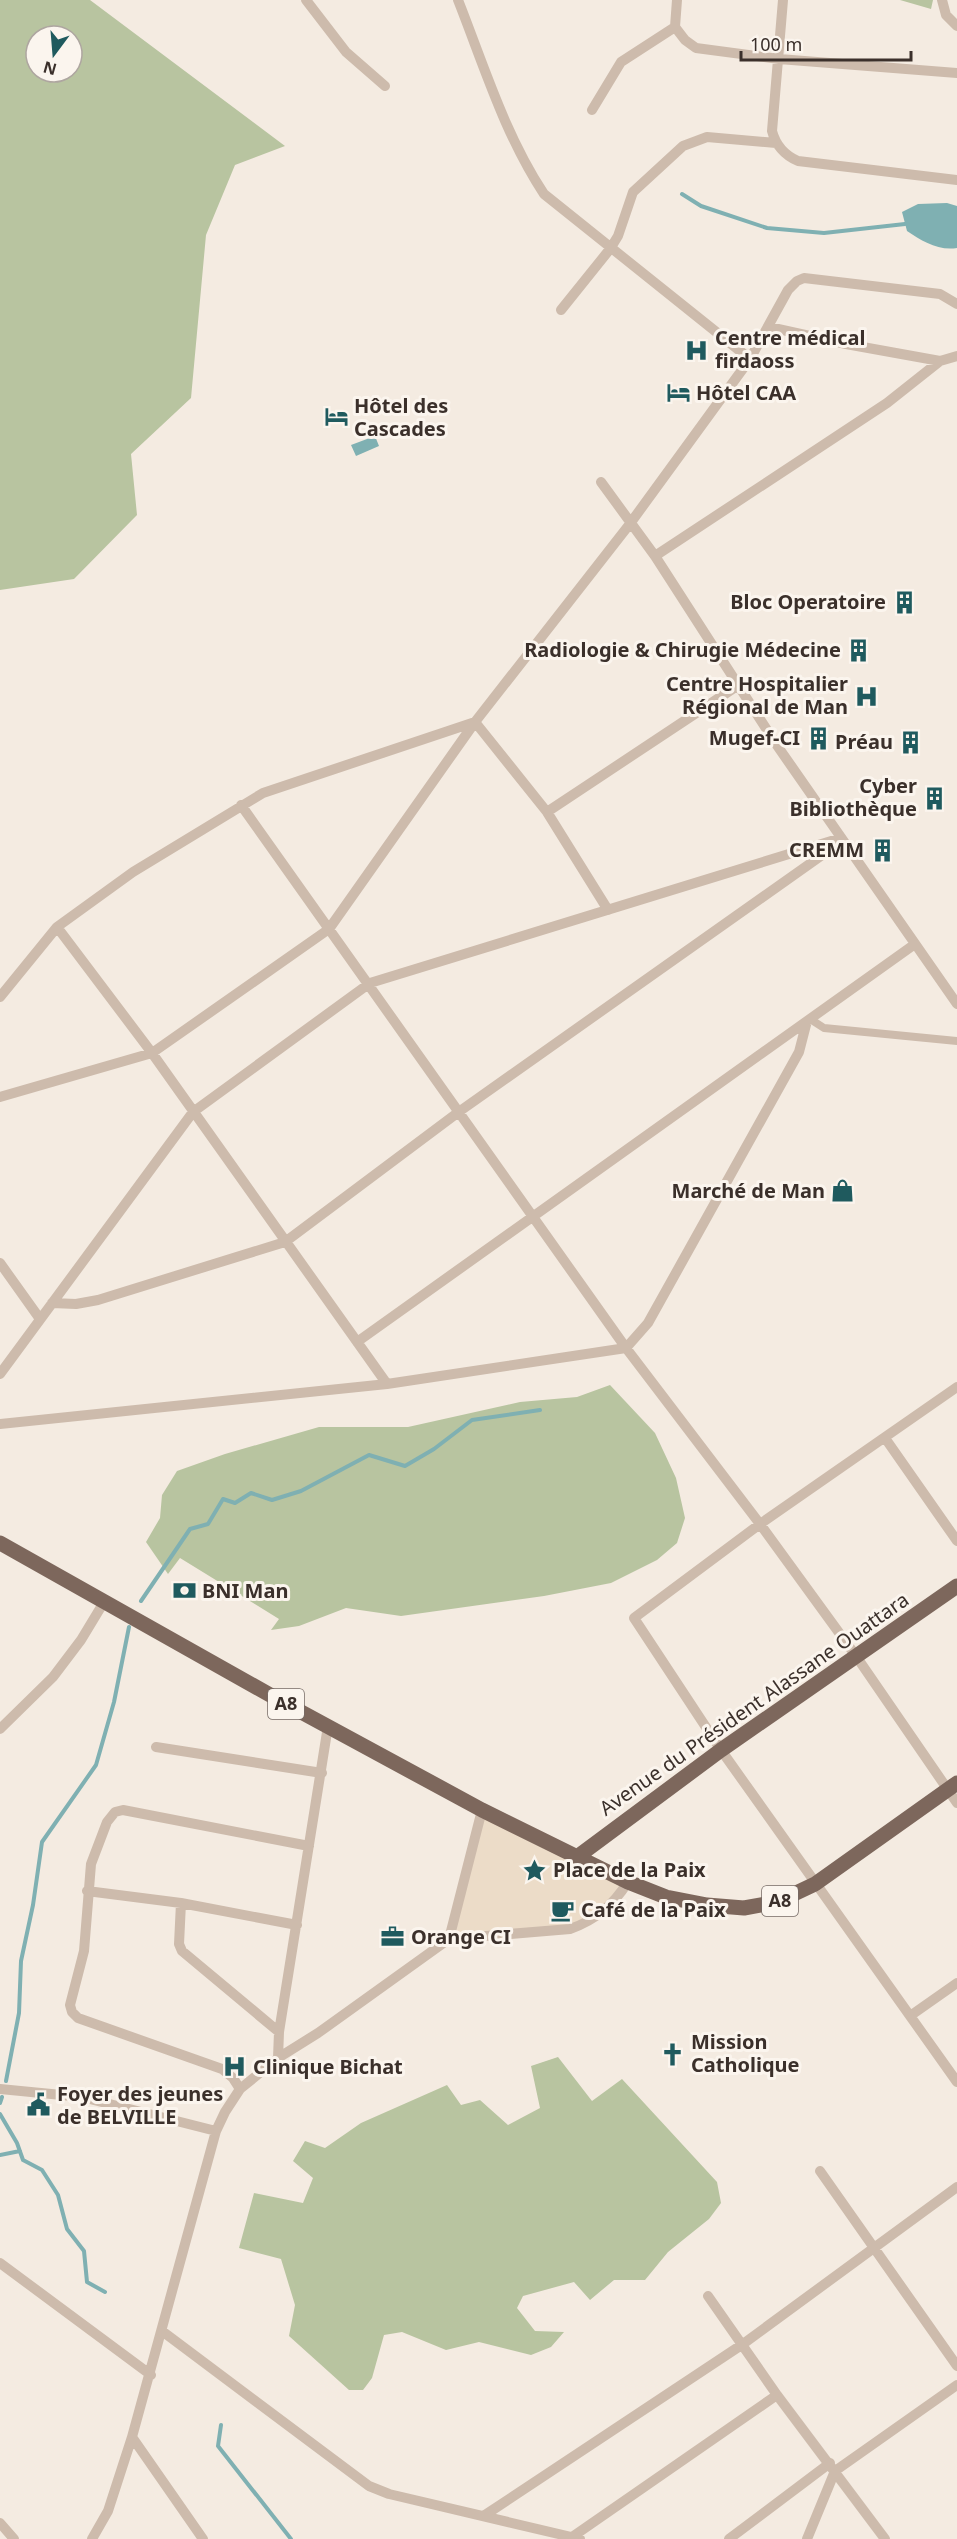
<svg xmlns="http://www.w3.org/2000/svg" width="957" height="2539" font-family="'Noto Sans',sans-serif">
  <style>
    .green { fill: #b8c4a0; fill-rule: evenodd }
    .plaza { fill: #ecdcc8 }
    .water { fill: #7fb0b2 }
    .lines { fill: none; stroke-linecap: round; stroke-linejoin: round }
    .stream { stroke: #7fb0b2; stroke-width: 4 }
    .pedestrian { stroke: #cdbbac; stroke-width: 8 }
    .minor { stroke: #cdbbac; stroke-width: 10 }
    .primary { stroke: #7d675c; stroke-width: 15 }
    .labels { text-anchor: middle; stroke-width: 6; stroke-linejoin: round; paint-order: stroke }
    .shield { fill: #fbf5ee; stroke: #756b66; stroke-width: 1.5 }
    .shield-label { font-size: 18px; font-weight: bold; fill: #3b302b }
    .poi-label { font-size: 20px; font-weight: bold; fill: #3b302b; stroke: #fbf5ee; text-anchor: start }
    .street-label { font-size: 20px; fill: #3b302b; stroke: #fbf5ee }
  </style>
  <rect width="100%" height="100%" fill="#f4ebe1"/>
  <path class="green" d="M0,0h90l195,146 -50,19 -29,70 -15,163 -60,56 6,61 -63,64 -74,11zM36,36h36v36h-36z
    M900,0h33l-2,9z
    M610,1385l45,48 21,45 9,40 -8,25 -20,17 -46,23 -67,13 -143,20 -55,-8 -47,18 -28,4 8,-11 -99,-61 -12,16 -22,-32 14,-24 2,-23 15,-24 48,-17 94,-27h89l112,-25 57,-5z
    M558,2057l34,44 30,-22 95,103 4,21 -12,16 -41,33 -23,28h-31l-24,20 -16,-18 -51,14 -6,12 18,23 29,1 -13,15 -20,8 -52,-13 -33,8 -44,-18 -18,3 -12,43 -9,12h-14l-60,-54 6,-31 -14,-46 -42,-11 15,-55 49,10 10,-25 -20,-17 12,-20 20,7 36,-25 86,-38 14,20 19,-5 28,25 32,-17 -9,-42z"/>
  <path class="plaza" d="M482,1810l146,72 -40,41 -139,16z"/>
  <path class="water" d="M947,203l10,3v42c-19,3 -35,-7 -50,-17l-5,-19 16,-8z
    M375,436l4,10 -23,10 -5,-11z"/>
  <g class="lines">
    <path class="stream" d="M682,194l19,12 66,22 57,5 81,-9
      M141,1601l49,-72 18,-5 15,-25 12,4 16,-10 21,7 29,-9 68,-36 36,11 29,-17 38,-29 68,-10
      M6,2081l13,-68 2,-52 12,-56 9,-63 54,-77 18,-63 15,-75
      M0,2103l2,-6
      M0,2114l17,29 6,17 19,10 16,25 9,34 17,22 3,31 18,10
      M0,2155l20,-4
      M221,2425l-3,21 73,93"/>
    <path class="pedestrian" d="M810,1019l14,9 133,13"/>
    <path class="minor" d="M306,0l40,52 39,34
      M458,0c26,66 47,135 86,194l206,165
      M677,0l-2,27 10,13 11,8 83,11 178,14
      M783,0l-11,131c4,15 12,24 26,30l159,19
      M942,0l4,15 11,11
      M592,110l29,-48 54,-35
      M561,310l49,-61 8,-13 15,-44 50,-46 24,-9 69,6
      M769,327l77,17 94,17 17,-5
      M601,482l54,74 121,188 181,260
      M655,556l232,-153 53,-42
      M241,805l385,543 134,176 96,132 101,147
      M547,812l190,-126
      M57,927l95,126 235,331
      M0,997l57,-70 76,-55 130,-79 212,-71 72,90 61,98
      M0,1097l152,-44 177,-124 146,-207 154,-197 121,-166 38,-69 9,-9 7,-3 136,16 17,10
      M0,1263l40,56
      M52,1303l24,1 22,-4 187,-58 175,-131 382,-270
      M357,1342l558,-398
      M0,1374l193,-262 177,-129 471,-145
      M957,1387l-197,137 -126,94 87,132 236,332
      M0,1424l387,-40 239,-36 22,-25 151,-271 8,-31
      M885,1438l72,103
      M0,1729l53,-52 28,-37 23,-38
      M156,1747l166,26
      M87,1891l94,12 116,22
      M181,1903l-2,41 3,7 97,81
      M449,1939l121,-10c26,-9 43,-24 58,-47
      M910,2016l47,-33
      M278,2058l1,-26 49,-306
      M0,2089l82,8 134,34
      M240,2089l-7,-11 -11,-9 -144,-51 -6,-6 -2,-7 14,-54 7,-87 16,-42 8,-10 8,-2 186,36
      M820,2171l137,195
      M0,2263l151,112
      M708,2296l69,99 108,144
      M162,2331l207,155 20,8 191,45
      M132,2437l71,102
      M485,2515l258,-171 214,-157
      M0,2523l14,16
      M572,2537l205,-142
      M92,2539l16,-28 24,-74 84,-306 9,-19 15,-23 38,-31 40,-25 131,-94 33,-129
      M729,2539l101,-76
      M807,2539l28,-68 122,-86"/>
    <path class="primary" d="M0,1543l279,157 203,110 146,72 38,15 41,8 37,3 33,-6 38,-18 142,-101
      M577,1857l144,-107 236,-164"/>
  </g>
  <defs>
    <symbol id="hospital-bare" viewBox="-9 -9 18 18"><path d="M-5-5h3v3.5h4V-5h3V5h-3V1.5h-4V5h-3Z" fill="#1f5a5e" stroke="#fbf5ee" stroke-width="2.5" paint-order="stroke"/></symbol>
    <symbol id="hotel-bare" viewBox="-9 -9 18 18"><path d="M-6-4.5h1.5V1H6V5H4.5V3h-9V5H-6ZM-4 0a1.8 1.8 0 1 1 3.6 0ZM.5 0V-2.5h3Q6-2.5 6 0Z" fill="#1f5a5e" stroke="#fbf5ee" stroke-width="2.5" paint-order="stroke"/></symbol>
    <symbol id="building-bare" viewBox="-9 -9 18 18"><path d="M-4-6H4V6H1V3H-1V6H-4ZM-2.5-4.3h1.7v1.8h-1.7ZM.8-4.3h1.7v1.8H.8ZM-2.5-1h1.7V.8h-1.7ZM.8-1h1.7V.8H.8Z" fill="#1f5a5e" stroke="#fbf5ee" stroke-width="2.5" paint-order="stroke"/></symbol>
    <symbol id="shop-bare" viewBox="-9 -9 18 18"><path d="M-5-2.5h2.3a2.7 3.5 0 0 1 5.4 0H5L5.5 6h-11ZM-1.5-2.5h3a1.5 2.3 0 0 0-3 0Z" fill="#1f5a5e" stroke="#fbf5ee" stroke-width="2.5" paint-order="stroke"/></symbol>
    <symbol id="bank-bare" viewBox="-9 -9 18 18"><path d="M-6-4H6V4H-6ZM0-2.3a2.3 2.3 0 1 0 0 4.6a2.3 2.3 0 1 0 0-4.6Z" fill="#1f5a5e" stroke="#fbf5ee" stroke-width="2.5" paint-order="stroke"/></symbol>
    <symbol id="sight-bare" viewBox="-9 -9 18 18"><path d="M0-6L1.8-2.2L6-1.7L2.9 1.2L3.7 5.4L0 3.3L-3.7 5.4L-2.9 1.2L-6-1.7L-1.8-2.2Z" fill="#1f5a5e" stroke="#fbf5ee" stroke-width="2.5" paint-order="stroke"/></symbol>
    <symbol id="cafe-bare" viewBox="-9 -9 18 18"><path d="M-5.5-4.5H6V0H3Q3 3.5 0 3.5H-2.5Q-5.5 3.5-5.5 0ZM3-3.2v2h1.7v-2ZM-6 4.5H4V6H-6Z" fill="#1f5a5e" stroke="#fbf5ee" stroke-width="2.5" paint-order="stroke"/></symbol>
    <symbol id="office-bare" viewBox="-9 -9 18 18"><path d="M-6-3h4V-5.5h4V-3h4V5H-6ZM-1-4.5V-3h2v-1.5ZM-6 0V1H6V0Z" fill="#1f5a5e" stroke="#fbf5ee" stroke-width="2.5" paint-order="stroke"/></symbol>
    <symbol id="church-bare" viewBox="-9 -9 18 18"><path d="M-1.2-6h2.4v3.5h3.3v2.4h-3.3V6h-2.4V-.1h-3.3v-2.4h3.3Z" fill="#1f5a5e" stroke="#fbf5ee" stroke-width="2.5" paint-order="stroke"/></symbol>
    <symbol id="civic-bare" viewBox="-9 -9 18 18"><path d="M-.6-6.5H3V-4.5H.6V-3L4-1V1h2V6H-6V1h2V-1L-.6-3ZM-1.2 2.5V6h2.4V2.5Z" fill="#1f5a5e" stroke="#fbf5ee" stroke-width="2.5" paint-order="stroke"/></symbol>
  </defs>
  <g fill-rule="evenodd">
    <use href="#hospital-bare" x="680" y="334" width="33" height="33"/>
    <use href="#hotel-bare" x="662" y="376" width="33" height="33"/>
    <use href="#hotel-bare" x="320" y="400" width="33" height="33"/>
    <use href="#building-bare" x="888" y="586" width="33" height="33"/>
    <use href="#building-bare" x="842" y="634" width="33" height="33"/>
    <use href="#hospital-bare" x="850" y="680" width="33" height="33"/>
    <use href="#building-bare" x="802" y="722" width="33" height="33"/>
    <use href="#building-bare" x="894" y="726" width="33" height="33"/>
    <use href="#building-bare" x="918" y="782" width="33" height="33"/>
    <use href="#building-bare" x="866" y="834" width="33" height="33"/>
    <use href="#shop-bare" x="826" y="1174" width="33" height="33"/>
    <use href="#bank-bare" x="168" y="1574" width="33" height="33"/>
    <use href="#sight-bare" x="518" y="1854" width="33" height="33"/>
    <use href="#cafe-bare" x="546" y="1894" width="33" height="33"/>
    <use href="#office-bare" x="376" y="1920" width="33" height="33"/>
    <use href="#church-bare" x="656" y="2038" width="33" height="33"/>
    <use href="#hospital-bare" x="218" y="2050" width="33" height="33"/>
    <use href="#civic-bare" x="22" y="2088" width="33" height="33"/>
  </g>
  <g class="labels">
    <g class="shield">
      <rect x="268" y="1689" width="36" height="30" rx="4.5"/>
      <rect x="762" y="1886" width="36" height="30" rx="4.5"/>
    </g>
    <g class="shield-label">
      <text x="286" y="1710">A8</text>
      <text x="780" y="1907">A8</text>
    </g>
    <g class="poi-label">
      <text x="715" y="345">Centre médical<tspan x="715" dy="23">firdaoss</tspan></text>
      <text x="696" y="400">Hôtel CAA</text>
      <text x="354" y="413">Hôtel des<tspan x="354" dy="23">Cascades</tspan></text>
      <text x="886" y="609" text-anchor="end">Bloc Operatoire</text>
      <text x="841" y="657" text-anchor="end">Radiologie &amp; Chirugie Médecine</text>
      <text x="848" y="691" text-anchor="end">Centre Hospitalier<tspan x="848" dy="23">Régional de Man</tspan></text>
      <text x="800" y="745" text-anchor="end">Mugef-CI</text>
      <text x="893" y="749" text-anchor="end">Préau</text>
      <text x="917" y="793" text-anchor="end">Cyber<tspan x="917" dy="23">Bibliothèque</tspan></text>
      <text x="864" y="857" text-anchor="end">CREMM</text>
      <text x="825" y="1198" text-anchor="end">Marché de Man</text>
      <text x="202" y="1598">BNI Man</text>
      <text x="553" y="1877">Place de la Paix</text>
      <text x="581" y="1917">Café de la Paix</text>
      <text x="411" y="1944">Orange CI</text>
      <text x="691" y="2049">Mission<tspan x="691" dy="23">Catholique</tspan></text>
      <text x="253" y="2074">Clinique Bichat</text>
      <text x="57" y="2101">Foyer des jeunes<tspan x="57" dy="23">de BELVILLE</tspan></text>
    </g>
    <g class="street-label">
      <text transform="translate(754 1704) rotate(-35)" y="7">Avenue du Président Alassane Ouattara</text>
    </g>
  </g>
  <g transform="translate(54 54) rotate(196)"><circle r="28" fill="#fbf5ee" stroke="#aea6a0" stroke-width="1.5"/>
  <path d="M0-4.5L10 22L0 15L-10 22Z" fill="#1f5a5e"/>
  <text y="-9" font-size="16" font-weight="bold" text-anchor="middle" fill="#3b302b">N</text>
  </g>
  <path d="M741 51v9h170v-9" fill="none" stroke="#3b302b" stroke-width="3"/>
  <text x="750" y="51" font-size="18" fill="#3b302b" stroke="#fbf5ee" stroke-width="4.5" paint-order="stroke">100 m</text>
</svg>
